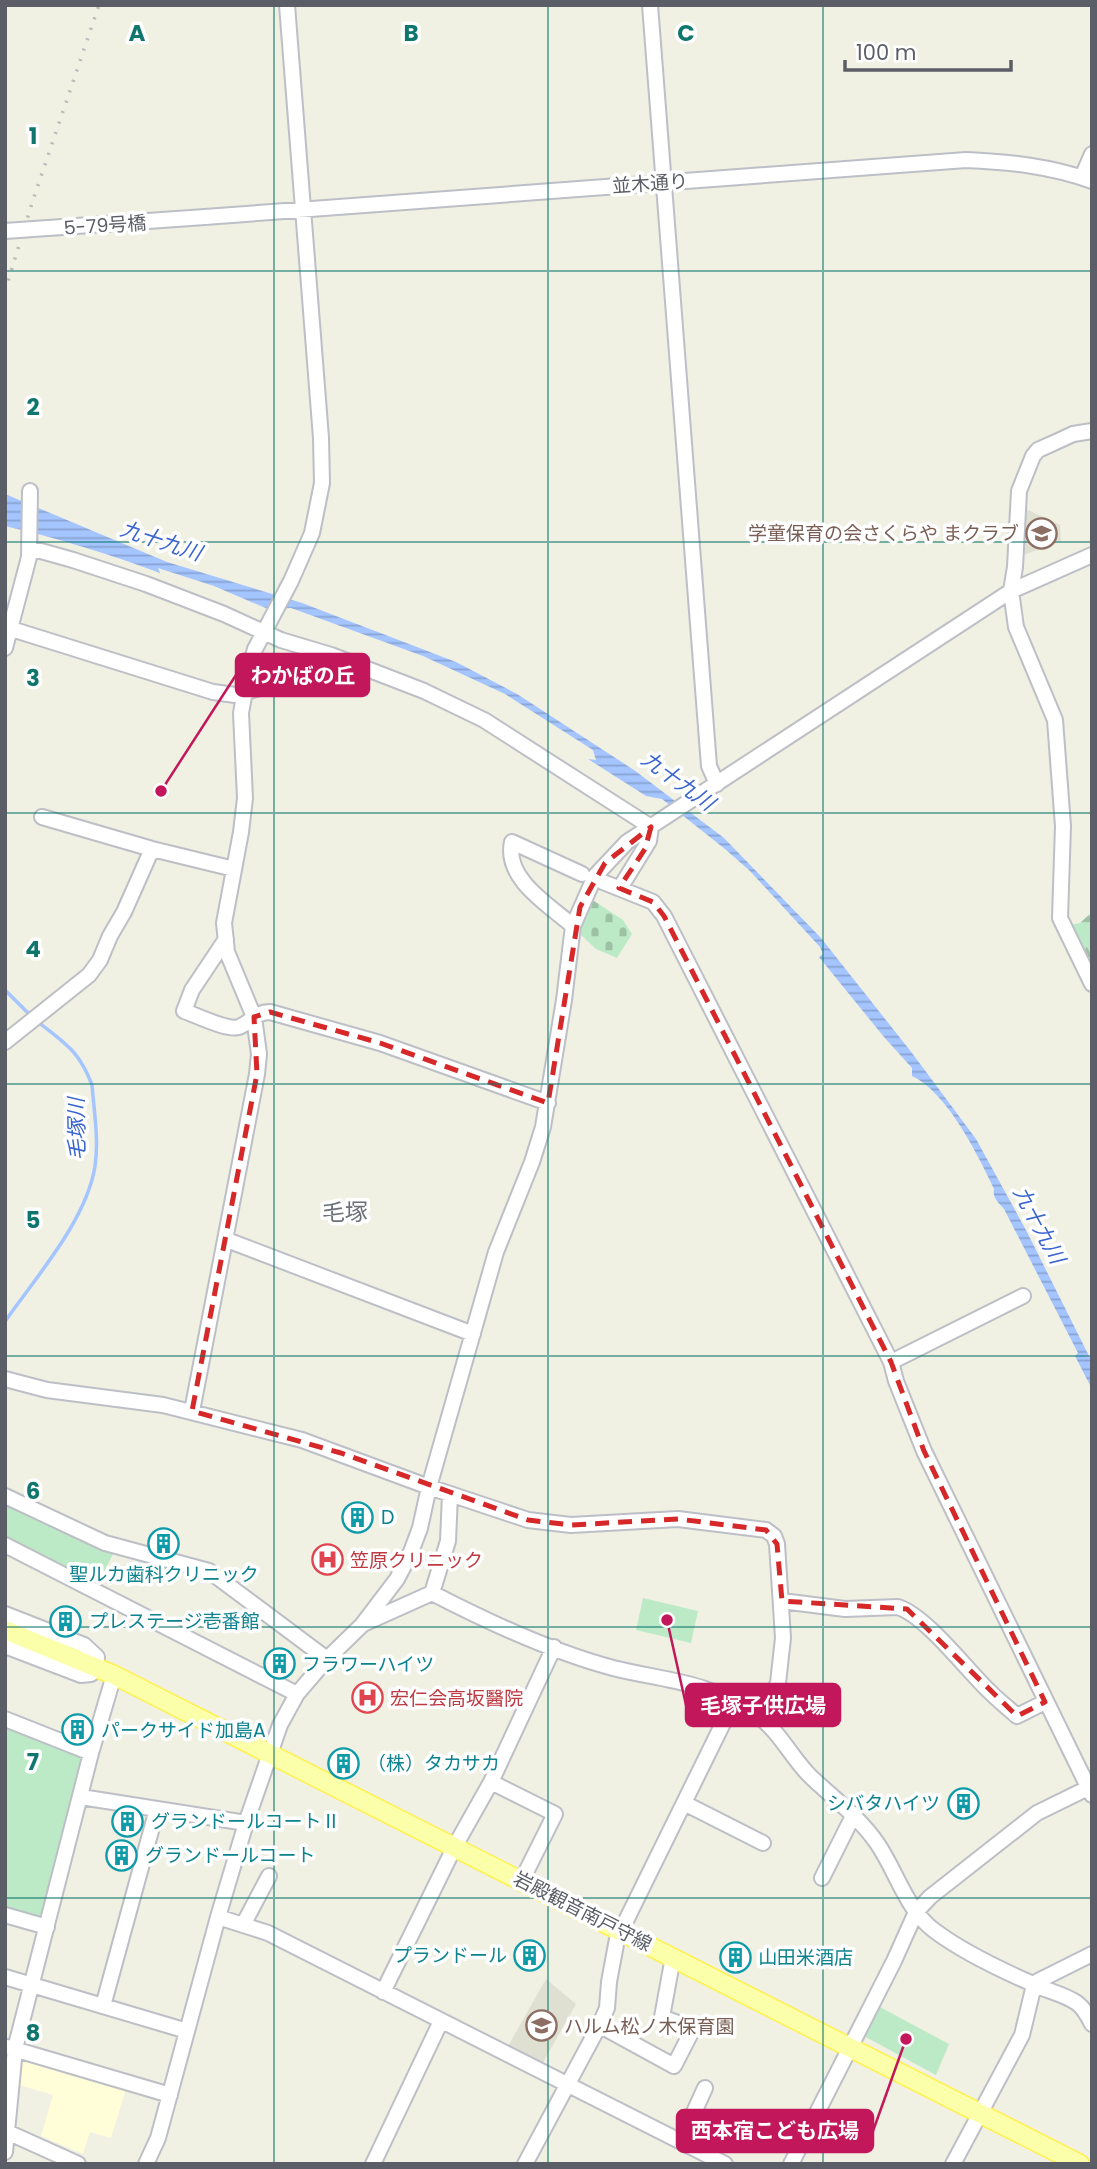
<svg xmlns="http://www.w3.org/2000/svg" width="1097" height="2169" font-family="Poppins,'Noto Sans JP',sans-serif">
  <style>
    .commercial { fill: #fffed9 }
    .education { fill: #dfdfd2 }
    .forest { fill: url(#forest-firs) }
    .cemetery { fill: url(#cemetery-stones) }
    .green { fill: #bdeac6 }
    .water { fill: url(#water-rules) }
    .lines { fill: none; stroke-linecap: round; stroke-linejoin: round }
    .stream { stroke: #a4c5ff; stroke-width: 3.5 }
    .minor-casing { stroke: #bdbfc6; stroke-width: 18 }
    .major-casing { stroke: #fff14d; stroke-width: 21 }
    .minor { stroke: #fff; stroke-width: 14 }
    .major { stroke: #fcffa9; stroke-width: 18 }
    .rail { stroke: #b9baba; stroke-width: 3.5; stroke-dasharray: 2 9; stroke-linecap: butt }
    .minor-bridge-casing { stroke: #bdbfc6; stroke-width: 18; stroke-linecap: butt }
    .minor-bridge { stroke: #fff; stroke-width: 14 }
    .marked { fill: none; stroke: #d62828; stroke-width: 5; stroke-dasharray: 14 9; stroke-linejoin: round }
    .grid { fill: none; stroke: #0f766e; stroke-width: 2; stroke-opacity: 0.55 }
    .labels { text-anchor: middle; stroke-width: 7; stroke-linejoin: round; paint-order: stroke }
    .street-label { font-size: 19px; fill: #5b5e66; stroke: #fff }
    .education-label { font-size: 19px; fill: #785e54; stroke: #fff; text-anchor: end }
    .culture-label { font-size: 19px; fill: #0d838f; stroke: #fff; text-anchor: start }
    .health-label { font-size: 19px; fill: #be3a42; stroke: #fff; text-anchor: start }
    .water-label { font-size: 21px; font-style: italic; fill: #3a65cf; stroke: #fff }
    .quarter-label { font-size: 23px; fill: #6c7078; stroke: #fff }
    .grid-label { font-size: 23px; text-anchor: middle; font-weight: bold; fill: #0f766e; stroke: #fff; stroke-width: 7; stroke-linejoin: round; paint-order: stroke }
    .leader { fill: none; stroke: #c2185b; stroke-width: 2.5 }
    .callout-dot { fill: #c2185b; stroke: #fff; stroke-width: 2.5 }
    .callout { fill: #c2185b; stroke: #c2185b; stroke-width: 2.5 }
    .callout-label { font-size: 21px; text-anchor: middle; font-weight: bold; fill: #fff }
  </style>
  <defs>
    <pattern id="forest-firs" width="22" height="20" patternUnits="userSpaceOnUse" patternTransform="scale(1.75)"><rect width="22" height="20" fill="#bdeac6"/><path d="M5 1l3.5 6h-7zM16 11l3.5 6h-7z" fill="#9dc1a5"/></pattern>
    <pattern id="cemetery-stones" width="16" height="16" patternUnits="userSpaceOnUse" patternTransform="scale(1.75)"><rect width="16" height="16" fill="#bdeac6"/><path d="M2 7V4a2 2 0 0 1 4 0v3zM10 15v-3a2 2 0 0 1 4 0v3z" fill="#9dc1a5"/></pattern>
    <pattern id="water-rules" width="6" height="5" patternUnits="userSpaceOnUse" patternTransform="scale(1.75)"><rect width="6" height="5" fill="#a4c5ff"/><path d="M0 2.5h6" fill="none" stroke="#89a3d2"/></pattern>
  </defs>
  <rect width="100%" height="100%" fill="#f0f0e3"/>
  <path class="commercial" d="M20,2057l106,32 -15,49 -21,-6 -7,22 -42,-18 12,-41 -34,-10z"/>
  <path class="education" d="M1024,508l36,17 1,16 -40,15z
    M546,1979l30,25 -35,62 -34,-18z"/>
  <path class="forest" d="M1092,912v59l-22,-46 10,-2z"/>
  <path class="cemetery" d="M591,899l32,21 9,14 -15,24 -21,-9 -17,-16 3,-13z"/>
  <path class="green" d="M10,1504l88,44 16,4 -17,34 -92,-46v-34z
    M643,1598l55,13 -7,32 -55,-13z
    M5,1723l75,32 4,7 -40,152 -9,5 -30,-9z
    M878,2006l71,38 -13,31 -74,-40z"/>
  <path class="water" d="M5,494l162,68 135,41 154,59 61,32 117,76 90,68 97,100 91,115 64,86 51,93 65,130v27l-17,-33 3,-3 -74,-144c-5,-6 -12,-11 -10,-20 -16,-34 -47,-97 -82,-113v-8l-28,-31 -65,-80 4,-3 -3,-7 -70,-76 -25,-22 -63,-50 -16,-3 -58,-37 8,1 -3,-10 -88,-56 -82,-38 -132,-48 -23,1 -54,-23 -56,-18 2,5c-51,-19 -102,-35 -155,-47z"/>
  <g class="lines">
    <path class="stream" d="M5,990l26,26
      M6,1320c31,-44 81,-101 89,-154 4,-26 -1,-55 -3,-81 -14,-36 -27,-41 -55,-64"/>
    <defs>
      <path id="minor" d="M650,5l59,761 8,18
        M1082,177l10,-23
        M205,217l761,-57c44,2 84,6 126,21
        M1092,431l-19,3 -15,7 -20,9 -5,6 -14,35 -4,76 -4,24 5,36 39,93 8,106 -3,92 32,66
        M31,551h10l32,9 73,24 78,30 57,26 50,15 93,36 60,29 167,107 -2,14 -29,47
        M5,627l208,65 22,3 79,-22 10,-5 7,-13
        M5,648l24,-91 1,-66
        M42,817l110,32 82,20
        M603,882l50,20 11,14 227,446 5,19 28,70 168,344
        M573,926c-24,-21 -69,-47 -61,-84l70,32
        M226,939l-34,51 -8,21c12,4 44,20 55,16 12,-5 17,-15 31,-15l110,31 168,60
        M5,1042l84,-67 11,-15 10,-24 14,-24 28,-63
        M227,1240l246,94
        M891,1362l132,-66
        M5,1379l42,11 116,15 139,35 127,47 99,33 43,5 107,-6 88,11 8,6 3,8 6,94 -5,45 -18,35
        M192,1411l65,-337 2,-20 -5,-37 -27,-65 -3,-29 17,-91 4,-34 -4,-85 8,-44 6,-20 36,-68 21,-48 10,-50 -1,-45 -34,-433
        M5,1496l100,47 104,28 118,88
        M5,1545l292,149
        M432,1593l16,-52 2,-47
        M782,1601l63,8 53,-2c28,9 68,62 91,84 9,9 19,17 28,25l28,-14
        M5,1614l79,31 13,12 -1,10 -5,7 -10,1 -76,-29
        M363,1624l69,-31c56,29 120,59 181,75 57,14 93,12 145,48 21,15 34,42 52,60 23,22 48,40 67,67 20,29 29,67 58,88 28,21 66,39 98,53 14,7 31,10 44,19 7,5 11,13 15,21
        M5,1719l86,34 -76,296 -10,103
        M91,1753l23,-78
        M491,1782l64,32 -33,66
        M81,1797l165,26
        M684,1803l79,40
        M822,1878l32,-64
        M5,1915l42,12
        M218,1917l50,16 457,231
        M243,1925l26,-49
        M5,1977l182,54
        M383,1992l72,-146 36,-64 63,-135
        M103,2006l54,-197
        M599,2025l75,41 19,-37 -31,-12 11,-60
        M7,2047l163,48
        M5,2131l73,33
        M681,2141l24,-53
        M146,2164l12,-26 60,-221 28,-94 34,-98 17,-31 30,-35 35,-34 35,-46 14,-27 9,-24 9,-41 67,-235 36,-90 11,-35 21,-127 9,-74 22,-50 32,-34 384,-251 81,-36
        M373,2164l68,-143
        M525,2164l75,-140 7,-16 2,-26 8,-43 117,-238
        M791,2164l103,-203 22,-49 14,-15 107,-84 55,-27
        M953,2164l69,-129 12,-50 4,-4 54,-27"/>
      <path id="major" d="M5,1630l109,45 966,489"/>
    </defs>
    <use href="#minor" class="minor-casing"/>
    <use href="#major" class="major-casing"/>
    <use href="#minor" class="minor"/>
    <use href="#major" class="major"/>
    <path class="rail" d="M5,291l28,-91 66,-195"/>
    <defs>
      <path id="minor-bridge" d="M5,231l200,-14"/>
    </defs>
    <use href="#minor-bridge" class="minor-bridge-casing"/>
    <use href="#minor-bridge" class="minor-bridge"/>
  </g>
  <path class="marked" d="M651,827l-6,22 -26,39 34,14 11,14 227,446 33,89 121,251 -28,14 -110,-107 -125,-8 -5,-57 -11,-14 -88,-11 -107,6 -43,-5 -187,-67 -149,-42 65,-337 -3,-57 16,-5 110,31 168,60 32,-196 25,-44z"/>
  <path class="grid" d="M274,5v2159M548,5v2159M823,5v2159M5,271h1087M5,542h1087M5,813h1087M5,1084h1087M5,1356h1087M5,1627h1087M5,1898h1087"/>
  <defs>
    <symbol id="school-ring" viewBox="-11 -11 22 22"><circle r="9.5" fill="#fff" stroke="#8d6e63" stroke-width="1.5"/><path d="M0-5L7-2L0 1L-7-2ZM-4 1L0 2.5L4 1V4Q0 6-4 4Z" fill="#8d6e63"/></symbol>
    <symbol id="building-ring" viewBox="-11 -11 22 22"><circle r="9.5" fill="#fff" stroke="#0f9aa8" stroke-width="1.5"/><path d="M-4-6H4V6H1V3H-1V6H-4ZM-2.5-4.3h1.7v1.8h-1.7ZM.8-4.3h1.7v1.8H.8ZM-2.5-1h1.7V.8h-1.7ZM.8-1h1.7V.8H.8Z" fill="#0f9aa8"/></symbol>
    <symbol id="hospital-ring" viewBox="-11 -11 22 22"><circle r="9.5" fill="#fff" stroke="#e0444e" stroke-width="1.5"/><path d="M-5-5h3v3.5h4V-5h3V5h-3V1.5h-4V5h-3Z" fill="#e0444e"/></symbol>
  </defs>
  <g fill-rule="evenodd">
    <use href="#school-ring" x="1024" y="516" width="35" height="35"/>
    <use href="#building-ring" x="340" y="1500" width="35" height="35"/>
    <use href="#building-ring" x="146" y="1526" width="35" height="35"/>
    <use href="#hospital-ring" x="310" y="1542" width="35" height="35"/>
    <use href="#building-ring" x="48" y="1604" width="35" height="35"/>
    <use href="#building-ring" x="262" y="1646" width="35" height="35"/>
    <use href="#hospital-ring" x="350" y="1680" width="35" height="35"/>
    <use href="#building-ring" x="60" y="1712" width="35" height="35"/>
    <use href="#building-ring" x="326" y="1746" width="35" height="35"/>
    <use href="#building-ring" x="946" y="1786" width="35" height="35"/>
    <use href="#building-ring" x="110" y="1804" width="35" height="35"/>
    <use href="#building-ring" x="104" y="1838" width="35" height="35"/>
    <use href="#building-ring" x="512" y="1938" width="35" height="35"/>
    <use href="#building-ring" x="718" y="1940" width="35" height="35"/>
    <use href="#school-ring" x="524" y="2008" width="35" height="35"/>
  </g>
  <g class="labels">
    <g class="street-label">
      <text transform="translate(650 183) rotate(-4)" y="7">並木通り</text>
      <text transform="translate(105 225) rotate(-4)" y="7">5-79号橋</text>
      <text transform="translate(583 1911) rotate(27)" y="7">岩殿観音南戸守線</text>
    </g>
    <g class="education-label">
      <text x="1019" y="540">学童保育の会さくらや まクラブ</text>
      <text x="564" y="2033" text-anchor="start">ハルム松ノ木保育園</text>
    </g>
    <g class="culture-label">
      <text x="381" y="1524">D</text>
      <text x="164" y="1581" text-anchor="middle">聖ルカ歯科クリニック</text>
      <text x="89" y="1628">プレステージ壱番館</text>
      <text x="302" y="1671">フラワーハイツ</text>
      <text x="101" y="1737">パークサイド加島A</text>
      <text x="367" y="1770">（株）タカサカ</text>
      <text x="940" y="1810" text-anchor="end">シバタハイツ</text>
      <text x="151" y="1828">グランドールコートⅡ</text>
      <text x="145" y="1862">グランドールコート</text>
      <text x="507" y="1962" text-anchor="end">プランドール</text>
      <text x="758" y="1964">山田米酒店</text>
    </g>
    <g class="health-label">
      <text x="350" y="1567">笠原クリニック</text>
      <text x="390" y="1705">宏仁会高坂醫院</text>
    </g>
    <g class="water-label">
      <text transform="translate(161 541) rotate(18)" y="7">九十九川</text>
      <text transform="translate(678 781) rotate(36)" y="7">九十九川</text>
      <text transform="translate(77 1129) rotate(-91)" y="7">毛塚川</text>
      <text transform="translate(1039 1225) rotate(62)" y="7">九十九川</text>
    </g>
    <g class="quarter-label">
      <text x="345" y="1220">毛塚</text>
    </g>
  </g>
  <g class="grid-label">
    <text x="137" y="41">A</text>
    <text x="411" y="41">B</text>
    <text x="686" y="41">C</text>
    <text x="33" y="144">1</text>
    <text x="33" y="415">2</text>
    <text x="33" y="686">3</text>
    <text x="33" y="957">4</text>
    <text x="33" y="1228">5</text>
    <text x="33" y="1499">6</text>
    <text x="33" y="1770">7</text>
    <text x="33" y="2041">8</text>
  </g>
  <path class="leader" d="M161 791L236 675M667 1620L686 1705M906 2039L873 2131"/>
  <g class="callout-dot">
    <circle cx="161" cy="791" r="7"/>
    <circle cx="667" cy="1620" r="7"/>
    <circle cx="906" cy="2039" r="7"/>
  </g>
  <g class="callout">
    <rect x="236" y="654" width="133" height="42" rx="7"/>
    <rect x="686" y="1684" width="154" height="42" rx="7"/>
    <rect x="677" y="2110" width="196" height="42" rx="7"/>
  </g>
  <g class="callout-label">
    <text x="303" y="683">わかばの丘</text>
    <text x="763" y="1713">毛塚子供広場</text>
    <text x="775" y="2138">西本宿こども広場</text>
  </g>
  <rect width="1097" height="2169" fill="none" stroke="#5b5e66" stroke-width="14"/>
  <path d="M845 60v10h166v-10" fill="none" stroke="#5b5e66" stroke-width="3.5"/>
  <text x="856" y="60" font-size="21" fill="#5b5e66" stroke="#ffffff" stroke-width="5" paint-order="stroke">100 m</text>
</svg>
